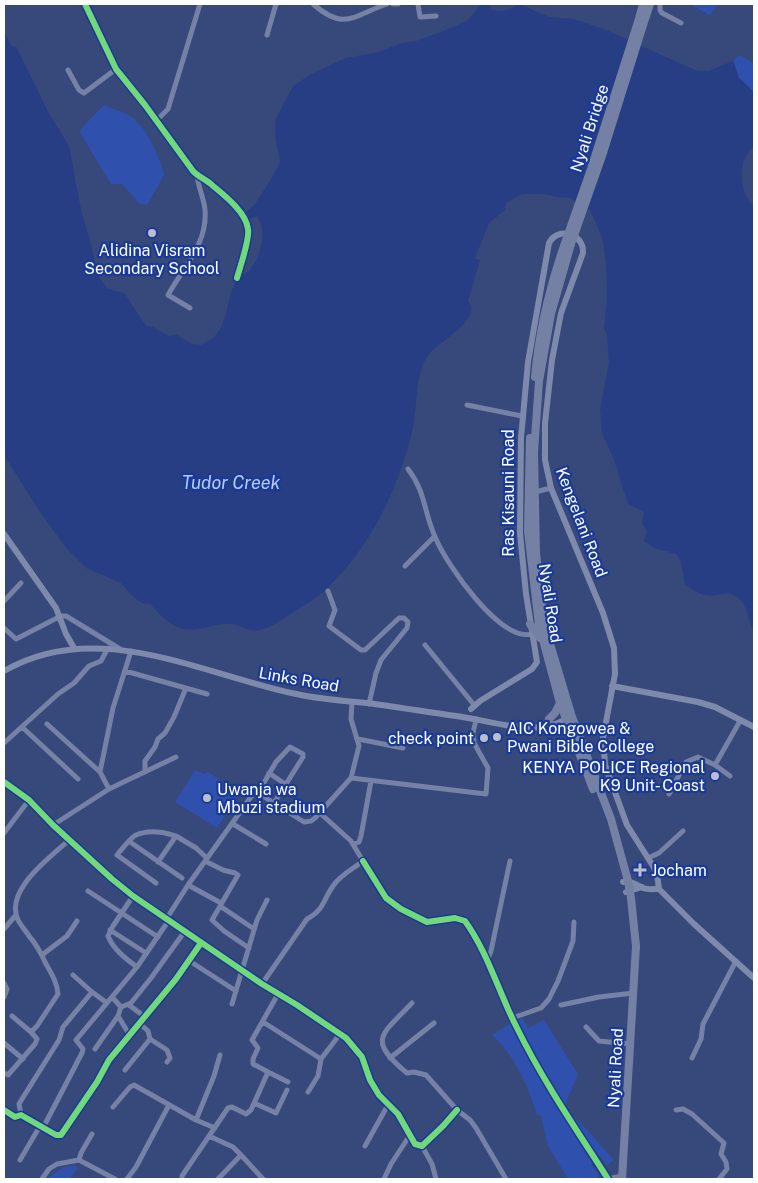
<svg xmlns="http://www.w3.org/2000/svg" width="758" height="1183" font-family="'Public Sans',sans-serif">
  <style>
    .green { fill: #2f51ad }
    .water { fill: #273e84 }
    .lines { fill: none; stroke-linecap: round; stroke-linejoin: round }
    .minor { stroke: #7582a6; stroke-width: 5 }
    .major { stroke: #7e8aab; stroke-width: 6 }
    .highway { stroke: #7481a4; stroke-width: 8 }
    .highway-bridge { stroke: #7481a4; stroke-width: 8 }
    .cycleway-casing { stroke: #1a3a98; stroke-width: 9 }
    .cycleway { stroke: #71d979; stroke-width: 6 }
    .poi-dot { fill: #b9bfd1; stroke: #1a3a98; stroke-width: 2 }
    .labels { text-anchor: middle; stroke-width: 4.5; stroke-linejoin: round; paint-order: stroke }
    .street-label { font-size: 16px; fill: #fff; stroke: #1a3a98 }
    .poi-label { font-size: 16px; fill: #fff; stroke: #1a3a98; text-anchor: start }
    .water-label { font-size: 18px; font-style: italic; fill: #bacbf7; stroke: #1a3a98 }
  </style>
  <rect width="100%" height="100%" fill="#37487b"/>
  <path class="green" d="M694,4h24l-8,11 -17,-9z
    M739,55l15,8v29l-15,-14 -6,-17z
    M104,105c8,4 19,6 26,11 16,10 30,41 34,59l-17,30 -7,-1 -18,-20h-11l-32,-53z
    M195,770l10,4 3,-2 32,21 -23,35 -42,-26z
    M523,1018l5,10 16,-8 34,54 -14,33 27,27 23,26 -7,5 -7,-9 -9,8 9,12 -4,3h-28l-20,-33 -7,-30 -4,-1c-9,-28 -22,-60 -45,-80l17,-11z
    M74,1165l4,3 -7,9v2h-25l16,-11z"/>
  <path class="water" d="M481,4h10l-2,5c10,2 20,4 27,-5h3l30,13 25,2 32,11 89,40 13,1 25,-10 6,17 15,14v55c-13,8 -15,32 -9,46 1,5 6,10 9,14v424c-6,-9 -5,-20 -12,-29 -13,-16 -22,-4 -36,-7 -8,-1 -14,-6 -21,-10l-4,-23 -5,-8 -22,-6 -10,-7 3,-10 -5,-8 2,-11 -16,-8 -14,-44 -12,-27 -2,-24 9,-46 -2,-28 -3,-7 3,-29 -1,-36 -4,-26 -12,-27 -20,-12 -13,-1 -13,-3h-22l-16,9 -1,7 -16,13 -14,35 5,2 -12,41c16,19 -33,42 -41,56 -13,21 -9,47 -14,70 -12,56 -42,120 -84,159 -9,10 -22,18 -34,25 -11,7 -23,17 -36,19 -12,3 -18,-6 -29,-6 -10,-1 -16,2 -26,4 -27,6 -38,-7 -54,-24l-8,-1 -11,-8 -10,-12 -35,-15 -19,-19 -25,-34 -38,-60v-424l8,16 4,-1 32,66 21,34 12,64 11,38 5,26 10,14 18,6 21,32 7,1 16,9 8,-1 15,9 9,1c4,-2 9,-5 13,-8 14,-14 13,-38 21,-54 4,-7 13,-9 17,-16 10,-14 15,-37 5,-51l-9,4 -4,-6 11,-10 18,-28 7,-14 -5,-27v-14l18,-35 20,-13 33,-15 33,-6 23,-9 14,-2 30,-11 22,-10z"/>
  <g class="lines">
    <path class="minor" d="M85,4l31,65 29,36 48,66c5,6 13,8 19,14 12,10 34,27 36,44 2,10 -8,38 -11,49
      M313,4c32,28 41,11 74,0
      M393,4h5
      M418,4l2,13 16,-1
      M660,4v6l2,3 19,10
      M267,35l9,-31
      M68,70l11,20 5,3 32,-24
      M156,121l12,-12 32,-105
      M190,308l-22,-13c15,-27 40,-52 37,-85 -1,-12 -7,-23 -8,-35
      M467,405l55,11
      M408,469c18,23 16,45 28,70 11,26 64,103 96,95
      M535,492l16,-4
      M405,566l29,-29
      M328,591l7,19 -6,16 32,24h4l34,-32h5l4,4 -1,6 -26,32 -5,13 -7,31
      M4,601l17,-18
      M4,628l12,11 45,-23h5l54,33
      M425,645l50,61
      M125,671l82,23
      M47,724l53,48
      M22,727l56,52
      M358,739l45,9
      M4,743l54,-49 16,-11 15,-17 12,-5 7,-13
      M715,765l25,-44
      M145,772v-11l10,-14 3,-8 7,-6 9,-16 12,-29
      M269,773l16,11
      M351,778l135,16 2,-26 -14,-25 -1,-10 3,-13
      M4,782l25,18 24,25 59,54 21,17 129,88 35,21 49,33 16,19 8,23 9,15 19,19 17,30 7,2 21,-20 14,-16
      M109,789l-9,-17 13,-64 18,-57
      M258,793l18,-31 14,-15 13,7v3l-29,46
      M669,794l17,-32 12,-5 17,8 15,11
      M233,824l33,20
      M53,825l56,-36 67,-32
      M4,833l25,-33
      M130,842l52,36
      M353,844l6,-2 2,-6 10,-55
      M648,858l11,-5 24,-22
      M205,861l18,9 12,3 3,2 -26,45 12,11 25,17
      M363,861l23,37 15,11 26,13 28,-4 10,3c23,32 34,72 52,107 26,53 59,101 91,151
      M158,862l18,-26 20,12 11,10
      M156,883l-39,-28c4,-5 15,-18 19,-20 13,-6 28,-3 40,1
      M188,885l33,18
      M88,891l70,46
      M133,896l-20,30 -5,10c5,13 18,23 29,31
      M220,906l34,23
      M167,918l21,-33 65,-91 5,-1 46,29 7,-1 4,-3 36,-40 8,-32 -8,-27 1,-17
      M4,929l12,-14
      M110,930l36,23
      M42,955l25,-19 10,-15
      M188,960l48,31
      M487,962l4,-11 19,-90
      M73,975l19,17 15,11
      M4,983l3,6 -3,8
      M262,984l45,-65c17,-9 16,-19 26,-33 7,-11 20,-17 30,-25l-12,-20 -31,-28
      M112,997l9,10
      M412,1003c-30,32 -46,36 -5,70l7,-1 12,3 31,35 13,10 6,8 30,51
      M232,1004l25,-84 10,-20
      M129,1005l16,12
      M561,1005l38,-8 35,-4
      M12,1016l19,16 6,-6 21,-32c-1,-12 -7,-21 -13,-32 -4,-9 -9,-18 -16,-26 -3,-5 -8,-10 -11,-16 -14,-30 33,-63 51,-80
      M118,1016l11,18
      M512,1018l29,-10 8,-9 9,-18 15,-40 1,-19
      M263,1022l58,37 19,-25
      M139,1023l9,8 2,8 17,11 3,8 -3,4
      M586,1027l13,14 31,3
      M4,1043l19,16
      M95,1049l23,-33 3,-9 10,-4 20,-25 34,-47
      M390,1058l44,-35
      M692,1058l9,-19 2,-15 33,-63
      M125,1070l25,-31
      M268,1072l20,10
      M4,1073l4,2 27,-31 2,-5 -6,-7
      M308,1092l10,-16 3,-17
      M254,1103l22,10 11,-23
      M113,1107l17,-20 4,-2 62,35 19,8
      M4,1110l11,7 6,-2 35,20h5l36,-53 12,-22 67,-81 25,-36
      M676,1110l7,-1 9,5 32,29 -3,11 5,8 1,7 -8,10
      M21,1115l-2,-11 3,-5 37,-59 4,-13 29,-35
      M196,1120l18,-44 6,-21
      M43,1128l39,-75 1,-4 -7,-9 61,-73 32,-47
      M209,1136l24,11 8,8 22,24
      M365,1146l24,-43
      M422,1146l10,18 4,15
      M20,1160l20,-34
      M79,1160l2,-7 11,-19
      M42,1179l7,-10 8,-5 22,-4 36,19
      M127,1179l9,-12 33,-62
      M182,1179v-3l46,-68 4,-1 14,7 5,-4 17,-38 -15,-8v-5l5,-11 -6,-8 26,-46
      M218,1179l23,-24
      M384,1179l7,-15 19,-29
      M607,1179l15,-3"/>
    <path class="major" d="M4,534l52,74 10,26 8,14
      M4,671c93,-54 197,3 292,23 23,5 47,7 71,9 30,4 60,9 89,13 31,4 63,16 94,10 7,-2 14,-6 21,-9
      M612,686l86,16 17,5 39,20
      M471,709l9,-8 52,-32 5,-7 -11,-68 -6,-61 1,-95 7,-76 21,-119c9,-17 35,-10 34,10l-22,60 -9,47 -7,63v37l6,28 52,125 11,35 1,26 -12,64 2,27 22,60 26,41 4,8 2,15
      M623,882c9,-1 12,2 20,6 5,2 11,1 16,1l35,35 60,54
      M626,892l16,-5"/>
    <path class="highway" d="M638,22l5,-18
      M643,25l7,-21
      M571,244l-20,70 -12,67 -5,71 2,101 6,55 5,26 25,83 39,102 17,62 3,17 5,48 -14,233
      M535,377c4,-46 15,-91 30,-134
      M530,438l-2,93 11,94 21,78 33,86
      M530,624l10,14
      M549,719l6,-6 5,-10
      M553,725l12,5 6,5"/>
    <path class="highway-bridge" d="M565,243l26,-74 47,-147
      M571,244l31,-88 41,-131"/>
    <defs>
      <path id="cycleway" d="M85,4l31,65 29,36 48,66c5,6 13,8 19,14 12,10 34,27 36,44 2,10 -8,38 -11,49
        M4,782l25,18 24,25 59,54 21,17 129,88 35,21 49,33 16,19 8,23 9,15 19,19 17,30 7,2 21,-20 14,-16
        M363,861l23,37 15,11 26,13 28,-4 10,3c23,32 34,72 52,107 26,53 59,101 91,151
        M4,1110l11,7 6,-2 35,20h5l36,-53 12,-22 67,-81 25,-36"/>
    </defs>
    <use href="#cycleway" class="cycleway-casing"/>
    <use href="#cycleway" class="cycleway"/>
  </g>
  <g class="poi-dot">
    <circle cx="152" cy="233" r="5"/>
    <circle cx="497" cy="737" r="5"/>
    <circle cx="484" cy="738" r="5"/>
    <circle cx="715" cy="776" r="5"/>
    <circle cx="207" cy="798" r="5"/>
    <path d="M637.5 862.5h5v5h5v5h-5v5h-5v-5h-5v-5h5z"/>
  </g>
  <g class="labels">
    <g class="street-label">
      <text transform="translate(589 128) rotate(-72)" y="6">Nyali Bridge</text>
      <text transform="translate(508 493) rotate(-90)" y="6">Ras Kisauni Road</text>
      <text transform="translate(582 522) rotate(69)" y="6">Kengelani Road</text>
      <text transform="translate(551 603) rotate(81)" y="6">Nyali Road</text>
      <text transform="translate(299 679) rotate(10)" y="6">Links Road</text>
      <text transform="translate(615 1068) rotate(-87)" y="6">Nyali Road</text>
    </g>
    <g class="poi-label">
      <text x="152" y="256" text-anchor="middle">Alidina Visram<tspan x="152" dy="18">Secondary School</tspan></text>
      <text x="507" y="734">AIC Kongowea &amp;<tspan x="507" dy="18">Pwani Bible College</tspan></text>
      <text x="474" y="744" text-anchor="end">check point</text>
      <text x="705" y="773" text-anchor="end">KENYA POLICE Regional<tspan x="705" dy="18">K9 Unit- Coast</tspan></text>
      <text x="217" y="795">Uwanja wa<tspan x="217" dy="18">Mbuzi stadium</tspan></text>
      <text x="651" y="876">Jocham</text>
    </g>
    <g class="water-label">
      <text x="231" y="489">Tudor Creek</text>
    </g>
  </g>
  <rect width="758" height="1183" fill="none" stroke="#ffffff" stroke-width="10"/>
</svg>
